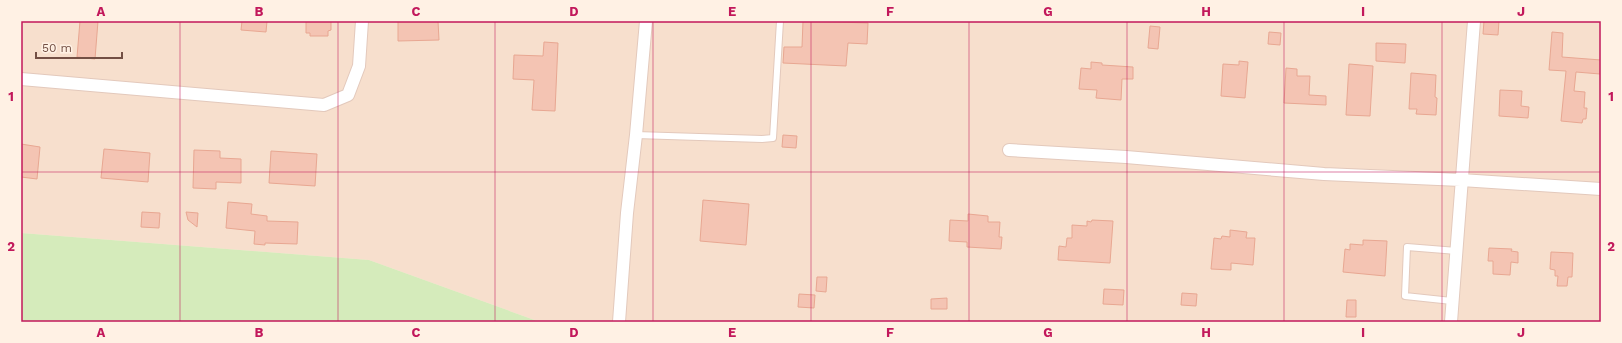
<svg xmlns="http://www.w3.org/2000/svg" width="1622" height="343" font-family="'Work Sans',sans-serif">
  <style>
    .residential { fill: #f7dfcd }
    .green { fill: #d5ebbb }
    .building { fill: #f4c4b3; stroke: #e8a792 }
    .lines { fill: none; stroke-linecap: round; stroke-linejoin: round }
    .service-casing { stroke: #e3c9bc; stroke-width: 8 }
    .minor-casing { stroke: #e3c9bc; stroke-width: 14 }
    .service { stroke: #fff; stroke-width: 6 }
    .minor { stroke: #fff; stroke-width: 12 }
    .grid { fill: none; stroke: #c2185b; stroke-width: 1; stroke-opacity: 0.55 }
    .neatline { fill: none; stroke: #c2185b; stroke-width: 1.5 }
    .grid-label { font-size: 13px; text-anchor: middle; font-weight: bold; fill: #c2185b }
  </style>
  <rect width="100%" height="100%" fill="#fdecdc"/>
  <path class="residential" d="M21,21h1580v301h-1061l-171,-62 -348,-27z"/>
  <path class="green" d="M21,233l348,27 171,62h-519z"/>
  <path class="building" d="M80,21h18l-3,38 -18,-2z
    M242,21h25l-1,11 -25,-2z
    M306,21h25v9l-3,1v5h-18v-3h-4z
    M398,21h40l1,19 -41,1z
    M803,21l65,2 -1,21 -19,-1 -2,23 -63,-3 1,-16h18z
    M1484,21h15l-1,14 -15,-1z
    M1150,26l10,1 -2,22 -10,-1z
    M1269,32l12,1 -1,12 -12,-1z
    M1552,32l11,1 -1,24 39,3 -1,14 -24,-2 -2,19 11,1 -1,16h3l-1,11h-3l-1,4 -21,-2 5,-50 -17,-1z
    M544,42l14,1 -3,68 -23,-1 2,-30 -21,-1 1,-24 29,1z
    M1376,43l30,1 -1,19 -29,-2z
    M1239,61l9,1 -3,36 -24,-2 2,-32 16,1z
    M1091,62l11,1v2l31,2v12h-11l-1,21 -25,-2 1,-8 -18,-1 2,-21 10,1z
    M1349,64l24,2 -3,50 -24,-1z
    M1286,68l11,1v7h13l-1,19 17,1v9l-42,-2z
    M1411,73l25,2 -1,22 2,1 -1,17 -20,-1 1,-5h-8z
    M1500,90l22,1 -1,15 8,1 -1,11 -29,-2z
    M783,135l14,1 -1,12 -14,-1z
    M21,144l19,3 -3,32 -16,-2z
    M104,149l46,4 -2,29 -47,-4z
    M194,150l26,1v7l21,1v24l-25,-1v7l-23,-1z
    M271,151l46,3 -2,32 -46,-3z
    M703,200l46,4 -3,41 -46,-4z
    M228,202l24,2 -1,10 16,2v5l31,1 -1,22 -32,-1v2l-11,-1 1,-13 -29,-3z
    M142,212l18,1 -1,15 -18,-1z
    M186,212l12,1 -1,14 -9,-7z
    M968,214l20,2v6h12l-1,15h3l-1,12 -34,-2v-5l-18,-1 1,-21 18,1z
    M1092,220l21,1 -3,42 -52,-3 1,-14 7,1 1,-9h5v-13l15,1v-5l4,1z
    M1230,230l17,2 -1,6h9l-2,27 -22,-2v7l-20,-1 3,-31 7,1 1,-3 8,1z
    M1363,240l24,1 -2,35 -42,-4 2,-23 5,1v-6l13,1z
    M1489,248l23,1 -1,2 7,1v11l-7,-1 -1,13 -17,-1v-13h-5z
    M1551,252l22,1 -1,24h-4l-1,9h-10l1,-10h-3v-6l-5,-1z
    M817,277h10l-1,15 -10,-1z
    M1104,289l20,1 -1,15 -20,-1z
    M1182,293l15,1 -1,12 -15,-1z
    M799,294l16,1 -1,13 -16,-1z
    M947,298v11h-16v-10z
    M1347,300h9v17h-10z"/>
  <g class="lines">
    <defs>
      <path id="service" d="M636,135l126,4 11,-1 7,-117
        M1452,301l-47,-5 2,-49 50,4"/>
      <path id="minor" d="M21,79l303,26 24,-10 11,-29 3,-45
        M1009,150l117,7 198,17 137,6 140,9
        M619,322l8,-109 9,-78 10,-114
        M1451,322l23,-301"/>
    </defs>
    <use href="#service" class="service-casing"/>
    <use href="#minor" class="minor-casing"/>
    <use href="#service" class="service"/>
    <use href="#minor" class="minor"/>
  </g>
  <path class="grid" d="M180,21v301M338,21v301M495,21v301M653,21v301M811,21v301M969,21v301M1127,21v301M1284,21v301M1442,21v301M21,172h1580"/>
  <rect width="1622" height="343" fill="none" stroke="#fff1e4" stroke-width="44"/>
  <path d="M36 52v6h86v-6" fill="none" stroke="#734f44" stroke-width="2"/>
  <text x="42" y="52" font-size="12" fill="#734f44" stroke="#fff1e4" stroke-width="3" paint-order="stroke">50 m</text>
  <rect x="22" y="22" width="1578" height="299" class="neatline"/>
  <g class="grid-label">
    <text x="101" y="16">A</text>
    <text x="259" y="16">B</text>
    <text x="416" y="16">C</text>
    <text x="574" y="16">D</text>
    <text x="732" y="16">E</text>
    <text x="890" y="16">F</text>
    <text x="1048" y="16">G</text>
    <text x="1206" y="16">H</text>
    <text x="1363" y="16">I</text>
    <text x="1521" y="16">J</text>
    <text x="11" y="101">1</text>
    <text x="1611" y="101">1</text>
    <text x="11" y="251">2</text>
    <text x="1611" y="251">2</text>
    <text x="101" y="337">A</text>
    <text x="259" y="337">B</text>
    <text x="416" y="337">C</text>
    <text x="574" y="337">D</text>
    <text x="732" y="337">E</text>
    <text x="890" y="337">F</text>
    <text x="1048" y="337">G</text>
    <text x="1206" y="337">H</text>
    <text x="1363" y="337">I</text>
    <text x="1521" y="337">J</text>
  </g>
</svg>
